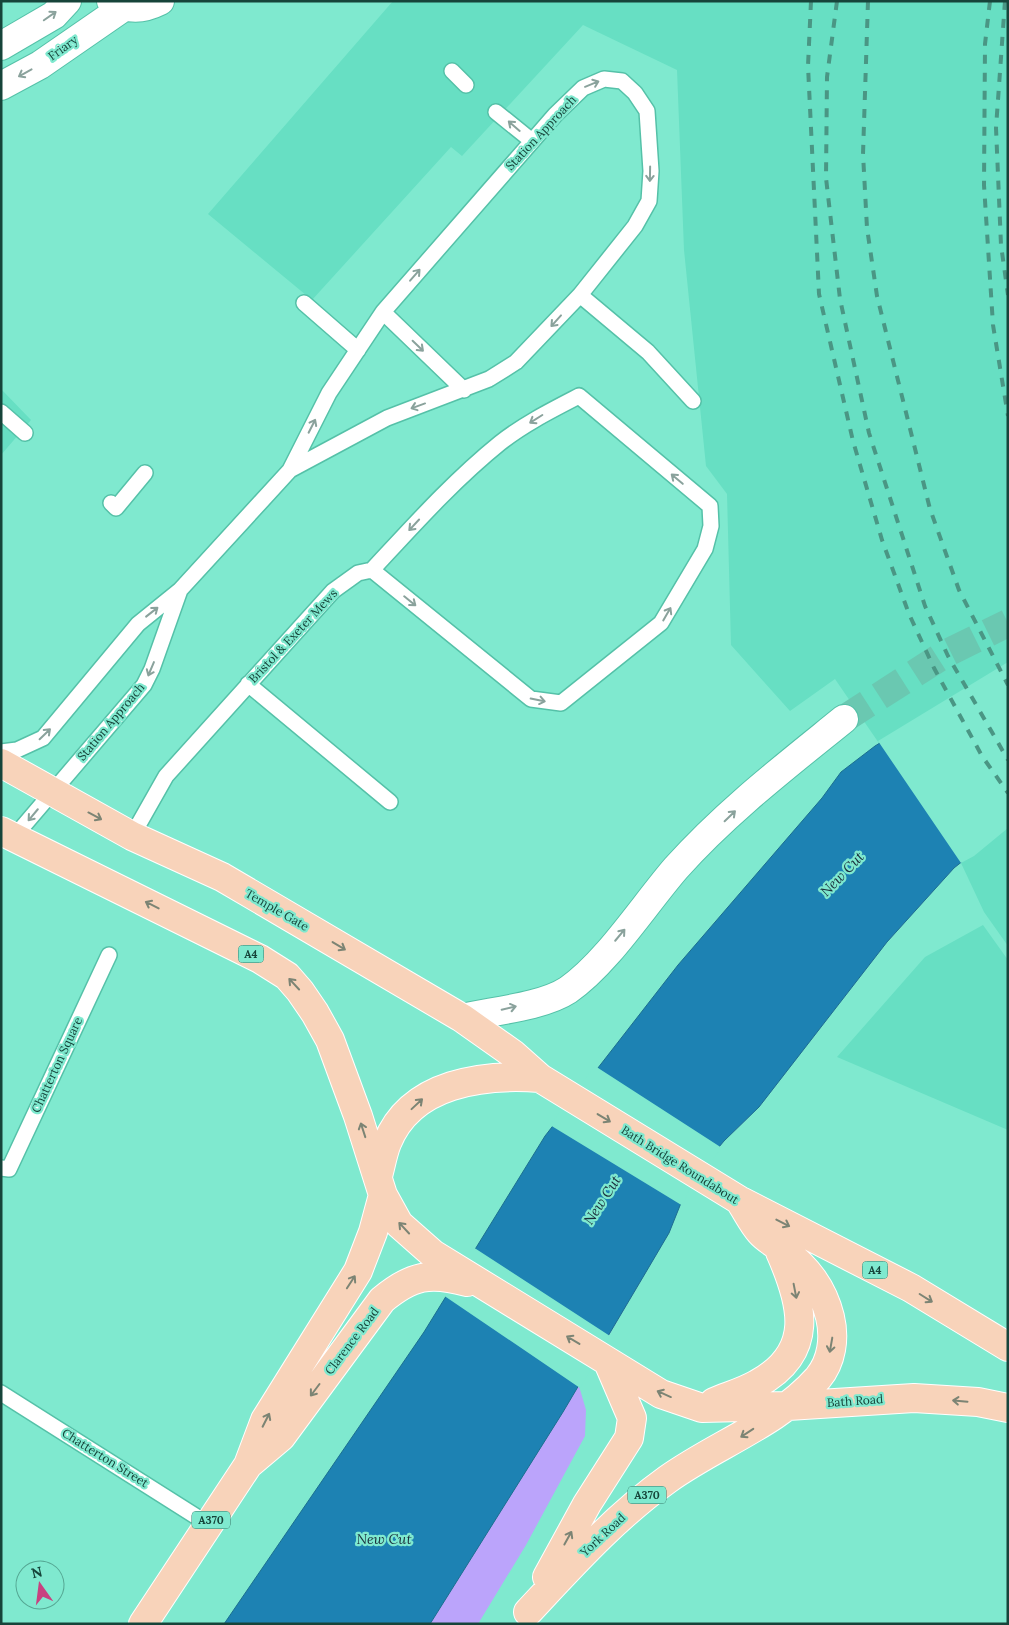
<svg xmlns="http://www.w3.org/2000/svg" width="1009" height="1625" font-family="Lora,serif">
  <style>
    .built { fill: #67dfc3 }
    .green { fill: #bba4fb }
    .water { fill: #1d82b3; stroke: #1b6f8f }
    .pier { fill: #7fe9cf }
    .lines { fill: none; stroke-linecap: round; stroke-linejoin: round }
    .tertiary-tunnel { stroke: #6ac8b1; stroke-width: 28; stroke-dasharray: 28 14; stroke-linecap: butt }
    .service-casing { stroke: #55c1a8; stroke-width: 18 }
    .minor-casing { stroke: #55c1a8; stroke-width: 30 }
    .tertiary-casing { stroke: #55c1a8; stroke-width: 30 }
    .trunk-casing { stroke: #fff; stroke-width: 30 }
    .service { stroke: #fff; stroke-width: 15 }
    .minor { stroke: #fff; stroke-width: 28 }
    .tertiary { stroke: #fff; stroke-width: 28 }
    .trunk { stroke: #f8d3ba; stroke-width: 28 }
    .rail { stroke: #4a9684; stroke-width: 4; stroke-dasharray: 9 9; stroke-linecap: butt }
    .oneway { stroke: #8aa29c }
    .oneway2 { stroke: #7c8474 }
    .labels { text-anchor: middle; stroke-width: 4.5; stroke-linejoin: round; paint-order: stroke }
    .shield { fill: #7fe9cf; stroke: #367667; stroke-width: 1 }
    .shield-label { font-size: 11px; font-weight: bold; fill: #16443a }
    .street-label { font-size: 12px; fill: #16443a; stroke: #7fe9cf }
    .water-label { font-size: 14px; font-style: italic; fill: #1b2f3c; stroke: #7fe9cf }
  </style>
  <rect width="100%" height="100%" fill="#7fe9cf"/>
  <path class="built" d="M393,1h615v945l-24,-34 -23,-49 -126,-184 -45,32 -59,-66 -4,-151 -21,-28 -22,-216 -7,-180 -94,-45 -121,131 -11,-9 -139,153 -104,-86z
    M1,389l30,31 -30,35z
    M983,925l25,35v170l-171,-73 88,-100z"/>
  <path class="green" d="M1008,825l-54,43 -67,74 -128,165 -35,34 -35,42 -20,50 -90,153 7,24 -1,26 -59,109 -48,79h-104l490,-724z"/>
  <path class="water" d="M1008,664v161l-54,43 -67,74 -128,165 -35,34 -35,42 -20,50 -23,39 -83,140 -133,212h-206l200,-292 121,-196 133,-171 144,-167 19,-26 34,-26z"/>
  <path class="pier" d="M1008,662v166l-34,28 -13,7 -83,-122z
    M595,1066l127,82 -31,36 -8,22 -133,-81z
    M473,1247l137,89 -30,52 -137,-93z"/>
  <g class="lines">
    <path class="tertiary-tunnel" d="M844,719l101,-65 63,-31"/>
    <defs>
      <path id="service" d="M452,71l14,14
        M496,112l36,29
        M580,295l68,57 45,49
        M304,303l54,47
        M383,312l81,78
        M1,412l24,21
        M111,503l5,5 29,-35
        M248,684l142,118
        M1,752l16,-2 26,-12 95,-114 42,-34 110,-120 39,-77 54,-81 172,-197 28,-27 21,-9 18,2 13,12 12,18 4,60 -2,30 -14,25 -55,69 -64,67 -27,17 -102,39 -97,52
        M132,836l34,-60 167,-185 25,-18 14,-3c41,-44 81,-89 128,-127 24,-19 52,-33 79,-47l131,110 1,20 -6,23 -44,74 -100,80 -30,-4 -159,-129
        M14,837l130,-152 8,-16 28,-79
        M1,1168l8,1 100,-214
        M1,1393l207,131"/>
      <path id="minor" d="M111,1c18,9 31,9 49,0
        M1,46l53,-31 13,-14
        M1,86l39,-21 84,-58"/>
      <path id="tertiary" d="M462,1018c30,-7 80,-11 106,-28 39,-27 76,-85 108,-122 50,-56 110,-102 168,-149"/>
      <path id="trunk" d="M1,763l131,73 90,41 240,141 51,36 27,24
        M1,831l259,128 27,17 13,15 15,22 15,27 28,76 25,79 16,29 34,30 228,140 41,14 86,-2 126,-8 64,4 30,6
        M378,1176c3,-11 5,-23 9,-33 24,-61 97,-69 153,-65l199,122c7,10 13,23 21,32 6,7 16,13 24,18 23,18 39,38 46,67 5,21 2,44 -12,61 -41,46 -101,66 -150,101 -53,38 -96,86 -140,133
        M741,1201l170,87 97,59
        M714,1402c14,-6 29,-10 43,-18 59,-32 46,-80 23,-132
        M249,1464l32,-27 101,-137c30,-25 48,-28 85,-18
        M547,1577l40,-73 42,-66 3,-20 -24,-56
        M143,1624l105,-159 17,-45 93,-149 15,-39 10,-37"/>
    </defs>
    <use href="#service" class="service-casing"/>
    <use href="#minor" class="minor-casing"/>
    <use href="#tertiary" class="tertiary-casing"/>
    <use href="#trunk" class="trunk-casing"/>
    <use href="#service" class="service"/>
    <use href="#minor" class="minor"/>
    <use href="#tertiary" class="tertiary"/>
    <use href="#trunk" class="trunk"/>
    <path class="rail" d="M811,1l-3,65 11,228 34,147 29,99 27,74 25,54 48,88 26,37
      M837,1l-10,76 -1,101 14,121 29,134 56,173 23,50 60,104
      M868,1l-5,153 4,74 10,68 53,213 29,81 49,95
      M990,1l-5,43 -1,141 9,140 15,91
      M1005,1l-9,127 5,117 7,50"/>
  </g>
  <defs><path id="oneway-shaft" d="M-6 0H5M1.5-3L5.5 0L1.5 3" fill="none" stroke-width="1.6" stroke-linecap="round" stroke-linejoin="round" transform="scale(1.25)"/></defs>
  <g class="oneway">
    <use href="#oneway-shaft" transform="translate(50 16) rotate(-35)"/>
    <use href="#oneway-shaft" transform="translate(25 73) rotate(151)"/>
    <use href="#oneway-shaft" transform="translate(592 84) rotate(-22)"/>
    <use href="#oneway-shaft" transform="translate(514 126) rotate(-139)"/>
    <use href="#oneway-shaft" transform="translate(650 174) rotate(91)"/>
    <use href="#oneway-shaft" transform="translate(415 275) rotate(-49)"/>
    <use href="#oneway-shaft" transform="translate(556 321) rotate(132)"/>
    <use href="#oneway-shaft" transform="translate(418 346) rotate(44)"/>
    <use href="#oneway-shaft" transform="translate(418 406) rotate(160)"/>
    <use href="#oneway-shaft" transform="translate(536 419) rotate(148)"/>
    <use href="#oneway-shaft" transform="translate(312 426) rotate(-63)"/>
    <use href="#oneway-shaft" transform="translate(677 479) rotate(-140)"/>
    <use href="#oneway-shaft" transform="translate(414 525) rotate(133)"/>
    <use href="#oneway-shaft" transform="translate(410 601) rotate(39)"/>
    <use href="#oneway-shaft" transform="translate(152 612) rotate(-38)"/>
    <use href="#oneway-shaft" transform="translate(667 614) rotate(-60)"/>
    <use href="#oneway-shaft" transform="translate(151 669) rotate(113)"/>
    <use href="#oneway-shaft" transform="translate(538 700) rotate(11)"/>
    <use href="#oneway-shaft" transform="translate(45 734) rotate(-44)"/>
    <use href="#oneway-shaft" transform="translate(33 815) rotate(130)"/>
    <use href="#oneway-shaft" transform="translate(730 816) rotate(-44)"/>
    <use href="#oneway-shaft" transform="translate(620 935) rotate(-50)"/>
    <use href="#oneway-shaft" transform="translate(509 1008) rotate(-13)"/>
  </g>
  <g class="oneway2">
    <use href="#oneway-shaft" transform="translate(95 816) rotate(28)"/>
    <use href="#oneway-shaft" transform="translate(152 905) rotate(-153)"/>
    <use href="#oneway-shaft" transform="translate(339 946) rotate(31)"/>
    <use href="#oneway-shaft" transform="translate(294 984) rotate(-133)"/>
    <use href="#oneway-shaft" transform="translate(417 1104) rotate(-43)"/>
    <use href="#oneway-shaft" transform="translate(604 1118) rotate(31)"/>
    <use href="#oneway-shaft" transform="translate(363 1130) rotate(-108)"/>
    <use href="#oneway-shaft" transform="translate(783 1223) rotate(27)"/>
    <use href="#oneway-shaft" transform="translate(404 1228) rotate(-133)"/>
    <use href="#oneway-shaft" transform="translate(351 1282) rotate(-57)"/>
    <use href="#oneway-shaft" transform="translate(795 1291) rotate(79)"/>
    <use href="#oneway-shaft" transform="translate(926 1298) rotate(32)"/>
    <use href="#oneway-shaft" transform="translate(573 1340) rotate(-149)"/>
    <use href="#oneway-shaft" transform="translate(831 1345) rotate(100)"/>
    <use href="#oneway-shaft" transform="translate(315 1390) rotate(127)"/>
    <use href="#oneway-shaft" transform="translate(664 1394) rotate(-156)"/>
    <use href="#oneway-shaft" transform="translate(960 1401) rotate(-175)"/>
    <use href="#oneway-shaft" transform="translate(266 1420) rotate(-63)"/>
    <use href="#oneway-shaft" transform="translate(747 1433) rotate(147)"/>
    <use href="#oneway-shaft" transform="translate(568 1538) rotate(-61)"/>
  </g>
  <g class="labels">
    <g class="shield">
      <rect x="238.5" y="945.5" width="25" height="17" rx="4"/>
      <rect x="862.5" y="1261.5" width="25" height="17" rx="4"/>
      <rect x="628" y="1486.5" width="38" height="17" rx="4"/>
      <rect x="192" y="1511.5" width="38" height="17" rx="4"/>
    </g>
    <g class="shield-label">
      <text x="251" y="958">A4</text>
      <text x="875" y="1274">A4</text>
      <text x="647" y="1499">A370</text>
      <text x="211" y="1524">A370</text>
    </g>
    <g class="street-label">
      <text transform="translate(63 48) rotate(-36)" y="4">Friary</text>
      <text transform="translate(541 133) rotate(-47)" y="4">Station Approach</text>
      <text transform="translate(293 636) rotate(-47)" y="4">Bristol &amp; Exeter Mews</text>
      <text transform="translate(111 722) rotate(-50)" y="4">Station Approach</text>
      <text transform="translate(277 910) rotate(30)" y="4">Temple Gate</text>
      <text transform="translate(57 1065) rotate(-65)" y="4">Chatterton Square</text>
      <text transform="translate(680 1165) rotate(32)" y="4">Bath Bridge Roundabout</text>
      <text transform="translate(352 1341) rotate(-53)" y="4">Clarence Road</text>
      <text transform="translate(855 1401) rotate(-4)" y="4">Bath Road</text>
      <text transform="translate(105 1458) rotate(32)" y="4">Chatterton Street</text>
      <text transform="translate(603 1535) rotate(-43)" y="4">York Road</text>
    </g>
    <g class="water-label">
      <text transform="translate(842 874) rotate(-46)" y="5">New Cut</text>
      <text transform="translate(602 1200) rotate(-57)" y="5">New Cut</text>
      <text x="384" y="1544">New Cut</text>
    </g>
  </g>
  <rect width="1009" height="1625" fill="none" stroke="#16443a" stroke-width="5"/>
  <g transform="translate(40 1585) rotate(346)"><circle r="24" fill="#7fe9cf" stroke="#55a793"/>
  <path d="M0-4L9 19L0 12L-9 19Z" fill="#c84180"/>
  <text y="-8" font-size="14" font-weight="bold" text-anchor="middle" fill="#16443a">N</text>
  </g>
</svg>
